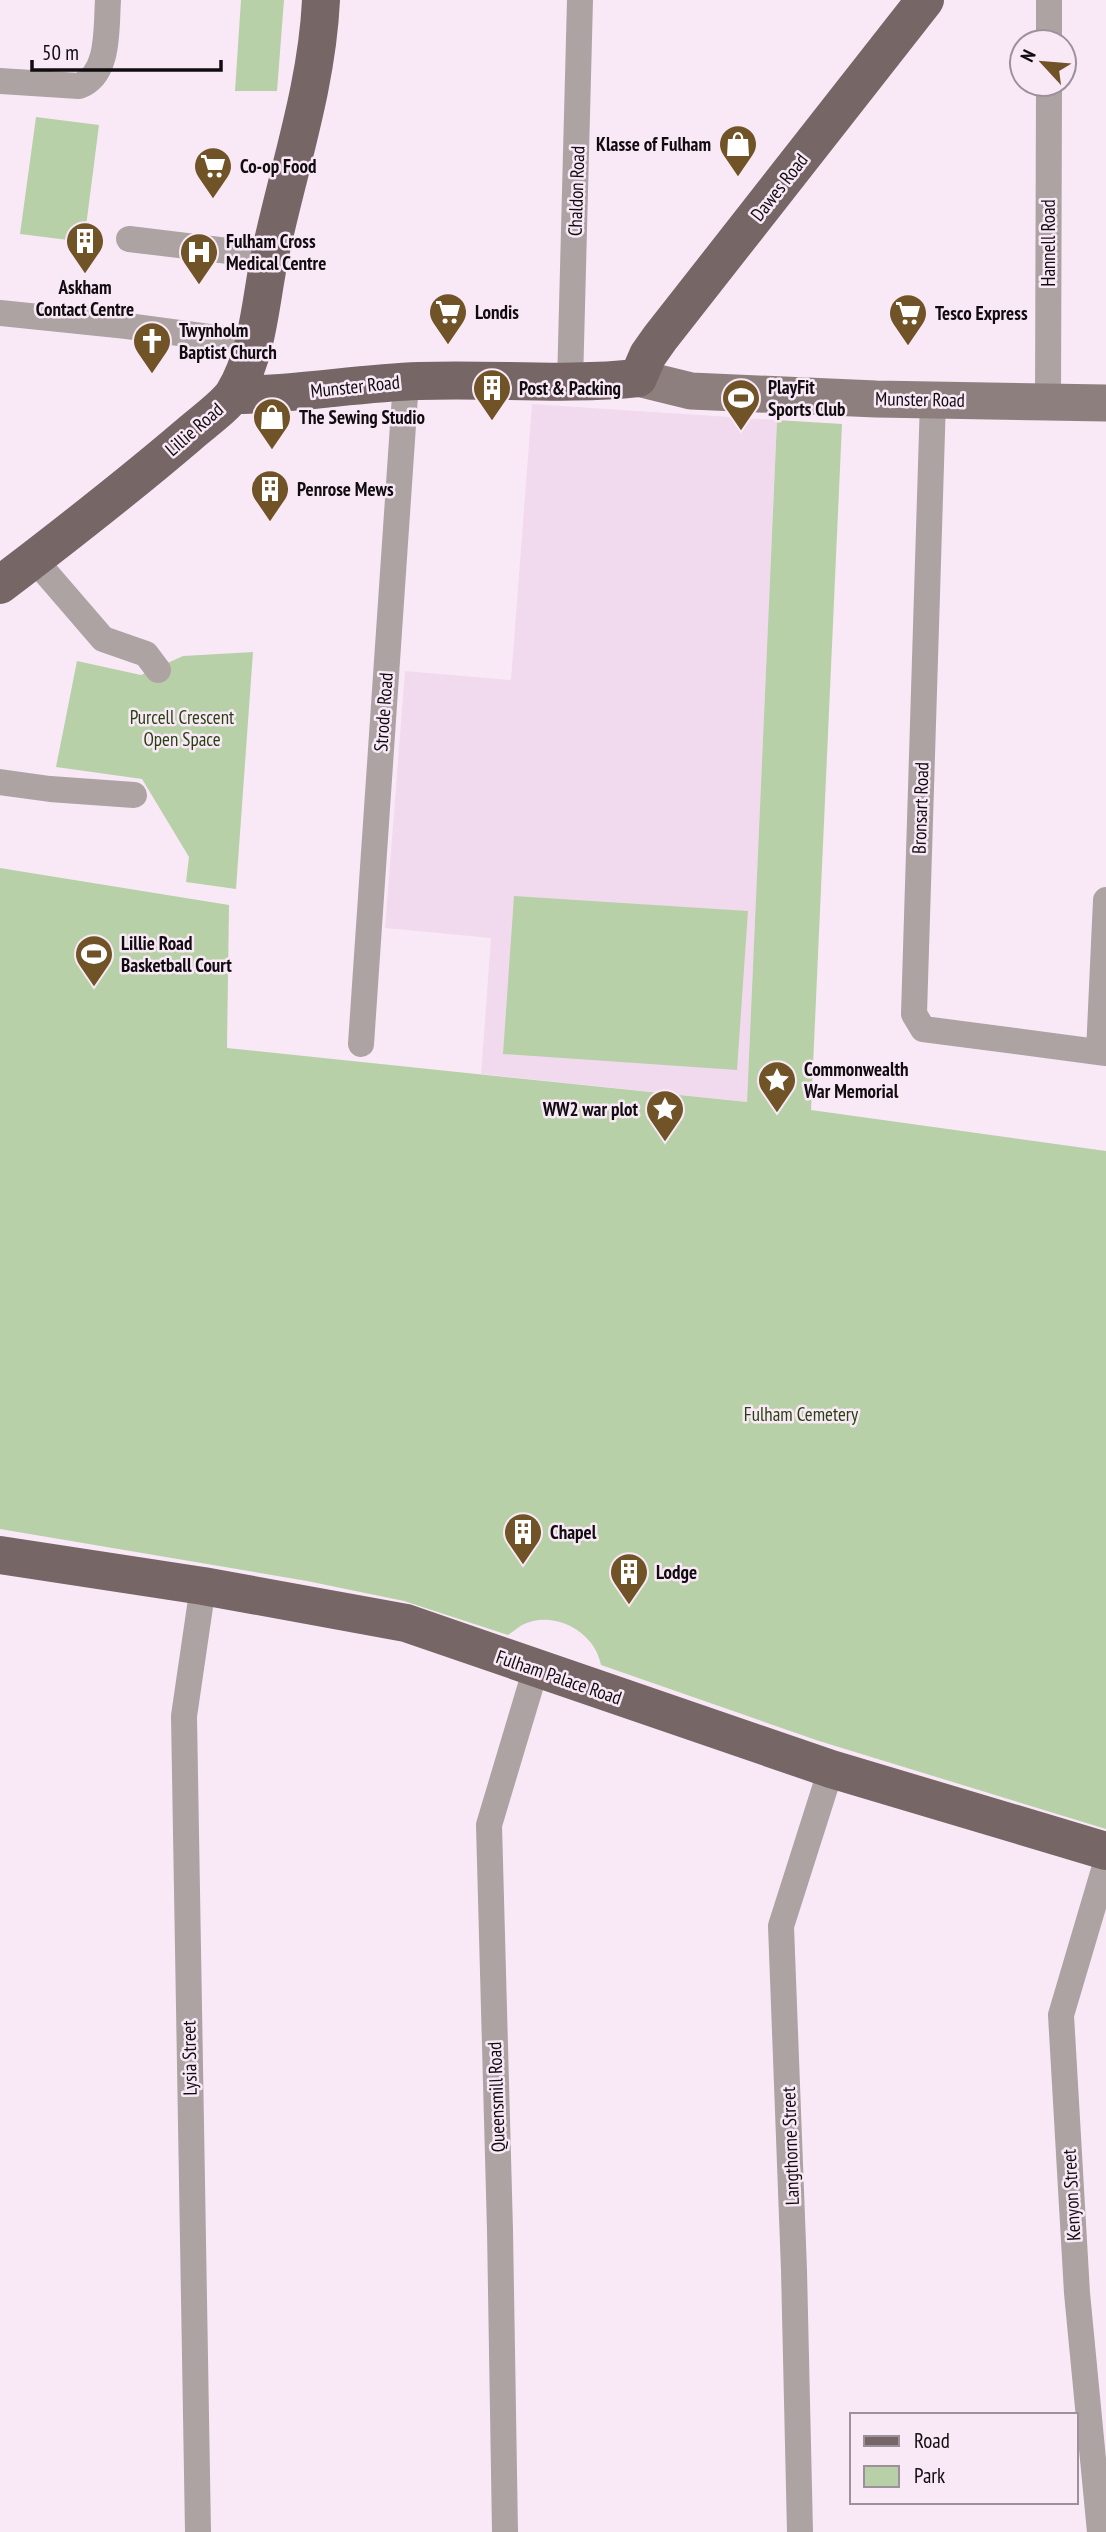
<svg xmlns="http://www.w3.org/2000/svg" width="1106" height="2532" font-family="'PT Sans Narrow',sans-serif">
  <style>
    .built { fill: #f1daee }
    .green { fill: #b8d0a8 }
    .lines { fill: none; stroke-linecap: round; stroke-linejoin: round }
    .street { stroke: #ada3a3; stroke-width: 26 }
    .secondary { stroke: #8e7f7f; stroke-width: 37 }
    .primary { stroke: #766; stroke-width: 38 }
    .labels { text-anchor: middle; stroke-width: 5; stroke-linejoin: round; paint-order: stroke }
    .poi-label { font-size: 19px; font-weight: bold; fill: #110c10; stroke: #f9e9f7; text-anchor: start }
    .street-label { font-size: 19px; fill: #110c10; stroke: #f9e9f7 }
    .park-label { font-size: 19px; fill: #27420f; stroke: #f9e9f7 }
  </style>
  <rect width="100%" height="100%" fill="#f9e9f7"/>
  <path class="built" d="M532,404l245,16 -30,682 -266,-28 10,-136 -106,-10 20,-257 106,9z"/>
  <path class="green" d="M241,0h43l-7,91h-42z
    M36,117l63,8 -15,117 -64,-8z
    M777,420l65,4 -31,686 295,41v678l-287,-88 -218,-76c-6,-33 -47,-56 -79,-40 -5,3 -9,7 -14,10l-104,-34 -97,-20 -307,-52v-661l229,37 -2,143 520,54z
    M253,652l-17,237 -50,-7 3,-25 -47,-78 -86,-12 21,-106 64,14 42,-19z
    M514,896l234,15 -11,159 -234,-16z"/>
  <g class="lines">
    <path class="street" d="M1049,42v-42
      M0,81l79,5c31,-11 27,-58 29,-86
      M129,239l141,17
      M0,313l127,13 127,17
      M570,383l10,-383
      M933,400l-19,614 9,15 183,24
      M1048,401l1,-317
      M34,559l69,80 43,15 12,16
      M0,782l50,7 84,6
      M361,1044l45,-663
      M1099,1052l7,-152
      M198,2532l-14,-816 19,-130
      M505,2532l-5,-302 -11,-405 47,-157
      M800,2532l-6,-262 -13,-344 50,-157
      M1100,2532l-23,-239 -16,-278 45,-152"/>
    <path class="secondary" d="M638,378l53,13 185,8 230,4"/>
    <path class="primary" d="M233,395c62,0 124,-12 186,-14 73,-3 146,5 219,-3l10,-23 12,-17 265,-338
      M0,585c63,-48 126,-97 187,-149 13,-12 38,-29 47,-43 25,-42 26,-91 36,-138 18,-85 47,-168 51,-255
      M0,1555l203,31 203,37 425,146 275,82"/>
  </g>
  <defs>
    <symbol id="shop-pin" viewBox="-11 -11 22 30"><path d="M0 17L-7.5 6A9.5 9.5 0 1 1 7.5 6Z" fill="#705327" stroke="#f9e9f7"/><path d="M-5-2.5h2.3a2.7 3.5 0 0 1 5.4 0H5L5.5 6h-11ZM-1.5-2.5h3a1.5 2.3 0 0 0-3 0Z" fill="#fff"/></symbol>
    <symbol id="supermarket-pin" viewBox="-11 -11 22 30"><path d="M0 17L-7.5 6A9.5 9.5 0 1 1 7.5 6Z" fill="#705327" stroke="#f9e9f7"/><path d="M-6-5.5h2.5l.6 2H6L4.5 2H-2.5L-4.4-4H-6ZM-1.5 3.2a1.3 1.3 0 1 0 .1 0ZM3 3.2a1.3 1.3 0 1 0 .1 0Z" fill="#fff"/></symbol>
    <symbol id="building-pin" viewBox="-11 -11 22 30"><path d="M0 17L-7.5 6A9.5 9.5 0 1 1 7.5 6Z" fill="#705327" stroke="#f9e9f7"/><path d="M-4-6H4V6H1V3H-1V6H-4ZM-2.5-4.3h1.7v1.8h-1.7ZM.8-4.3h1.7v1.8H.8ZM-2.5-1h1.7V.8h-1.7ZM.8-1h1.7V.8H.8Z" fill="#fff"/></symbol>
    <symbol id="hospital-pin" viewBox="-11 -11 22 30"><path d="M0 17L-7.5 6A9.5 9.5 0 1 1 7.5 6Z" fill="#705327" stroke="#f9e9f7"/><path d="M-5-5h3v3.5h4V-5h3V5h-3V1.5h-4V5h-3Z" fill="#fff"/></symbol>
    <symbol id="church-pin" viewBox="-11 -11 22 30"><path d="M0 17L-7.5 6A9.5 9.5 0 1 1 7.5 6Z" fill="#705327" stroke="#f9e9f7"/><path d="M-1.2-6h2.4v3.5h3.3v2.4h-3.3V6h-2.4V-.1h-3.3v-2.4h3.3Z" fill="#fff"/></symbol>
    <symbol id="stadium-pin" viewBox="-11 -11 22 30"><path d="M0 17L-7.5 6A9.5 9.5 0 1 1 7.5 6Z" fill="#705327" stroke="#f9e9f7"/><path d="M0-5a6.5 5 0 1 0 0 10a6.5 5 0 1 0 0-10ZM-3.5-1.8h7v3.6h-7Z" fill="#fff"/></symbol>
    <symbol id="sight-pin" viewBox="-11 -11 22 30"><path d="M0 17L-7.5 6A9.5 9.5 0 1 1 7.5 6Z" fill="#705327" stroke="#f9e9f7"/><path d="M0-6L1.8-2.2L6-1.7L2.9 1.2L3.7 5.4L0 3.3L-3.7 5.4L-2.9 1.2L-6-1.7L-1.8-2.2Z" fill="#fff"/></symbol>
  </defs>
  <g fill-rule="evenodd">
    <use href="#shop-pin" x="716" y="122" width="44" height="60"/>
    <use href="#supermarket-pin" x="191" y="144" width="44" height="60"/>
    <use href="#building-pin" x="63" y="219" width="44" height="60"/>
    <use href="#hospital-pin" x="177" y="230" width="44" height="60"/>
    <use href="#supermarket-pin" x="426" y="290" width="44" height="60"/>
    <use href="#supermarket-pin" x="886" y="291" width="44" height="60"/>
    <use href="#church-pin" x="130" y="319" width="44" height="60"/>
    <use href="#building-pin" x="470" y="366" width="44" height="60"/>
    <use href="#stadium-pin" x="719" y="376" width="44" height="60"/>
    <use href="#shop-pin" x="250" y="395" width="44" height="60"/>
    <use href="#building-pin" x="248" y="467" width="44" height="60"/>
    <use href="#stadium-pin" x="72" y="932" width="44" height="60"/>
    <use href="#sight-pin" x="755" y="1058" width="44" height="60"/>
    <use href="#sight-pin" x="643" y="1087" width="44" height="60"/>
    <use href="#building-pin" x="501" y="1510" width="44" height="60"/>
    <use href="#building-pin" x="607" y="1550" width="44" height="60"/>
  </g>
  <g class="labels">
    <g class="poi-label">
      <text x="711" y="151" text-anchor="end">Klasse of Fulham</text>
      <text x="240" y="173">Co-op Food</text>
      <text x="226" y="248">Fulham Cross<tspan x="226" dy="22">Medical Centre</tspan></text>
      <text x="85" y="294" text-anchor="middle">Askham<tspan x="85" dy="22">Contact Centre</tspan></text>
      <text x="475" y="319">Londis</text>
      <text x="935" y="320">Tesco Express</text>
      <text x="179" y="337">Twynholm<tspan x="179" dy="22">Baptist Church</tspan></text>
      <text x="768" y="394">PlayFit<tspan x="768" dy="22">Sports Club</tspan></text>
      <text x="519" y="395">Post &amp; Packing</text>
      <text x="299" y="424">The Sewing Studio</text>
      <text x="297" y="496">Penrose Mews</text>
      <text x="121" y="950">Lillie Road<tspan x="121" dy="22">Basketball Court</tspan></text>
      <text x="804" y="1076">Commonwealth<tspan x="804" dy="22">War Memorial</tspan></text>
      <text x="638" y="1116" text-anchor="end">WW2 war plot</text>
      <text x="550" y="1539">Chapel</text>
      <text x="656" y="1579">Lodge</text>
    </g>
    <g class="street-label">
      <text transform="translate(779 187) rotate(-52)" y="7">Dawes Road</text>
      <text transform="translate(576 191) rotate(-88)" y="7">Chaldon Road</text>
      <text transform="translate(1048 243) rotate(-90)" y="7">Hannell Road</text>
      <text transform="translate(355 386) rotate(-6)" y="7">Munster Road</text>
      <text transform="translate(920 399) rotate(1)" y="7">Munster Road</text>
      <text transform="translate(194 429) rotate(-41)" y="7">Lillie Road</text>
      <text transform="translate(383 712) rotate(-86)" y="7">Strode Road</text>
      <text transform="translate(920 808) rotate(-88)" y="7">Bronsart Road</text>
      <text transform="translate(559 1677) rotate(19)" y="7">Fulham Palace Road</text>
      <text transform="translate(189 2058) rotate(-91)" y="7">Lysia Street</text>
      <text transform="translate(496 2097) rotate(-92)" y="7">Queensmill Road</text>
      <text transform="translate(790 2146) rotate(-92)" y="7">Langthorne Street</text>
      <text transform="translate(1071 2195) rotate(-93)" y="7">Kenyon Street</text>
    </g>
    <g class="park-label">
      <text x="182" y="724">Purcell Crescent<tspan x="182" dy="22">Open Space</tspan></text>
      <text x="801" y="1421">Fulham Cemetery</text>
    </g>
  </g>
  <rect x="850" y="2413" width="228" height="91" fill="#f9e9f7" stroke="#9c919b" stroke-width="2"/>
  <rect x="864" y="2436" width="35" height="10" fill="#776666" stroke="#9c919b" stroke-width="2"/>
  <text x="914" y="2448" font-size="21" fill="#110c10">Road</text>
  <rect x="864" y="2466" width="35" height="21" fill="#b8d0a8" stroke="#9c919b" stroke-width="2"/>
  <text x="914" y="2483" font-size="21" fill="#110c10">Park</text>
  <g transform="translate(1043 63) rotate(296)"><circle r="33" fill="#f9e9f7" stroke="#9c919b" stroke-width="2"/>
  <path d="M0-5L12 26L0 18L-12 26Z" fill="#705327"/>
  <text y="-10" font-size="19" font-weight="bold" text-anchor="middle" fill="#110c10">N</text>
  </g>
  <path d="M32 60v10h189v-10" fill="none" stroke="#110c10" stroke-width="3.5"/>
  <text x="42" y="60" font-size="21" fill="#110c10" stroke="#f9e9f7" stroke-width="5" paint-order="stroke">50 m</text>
</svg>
